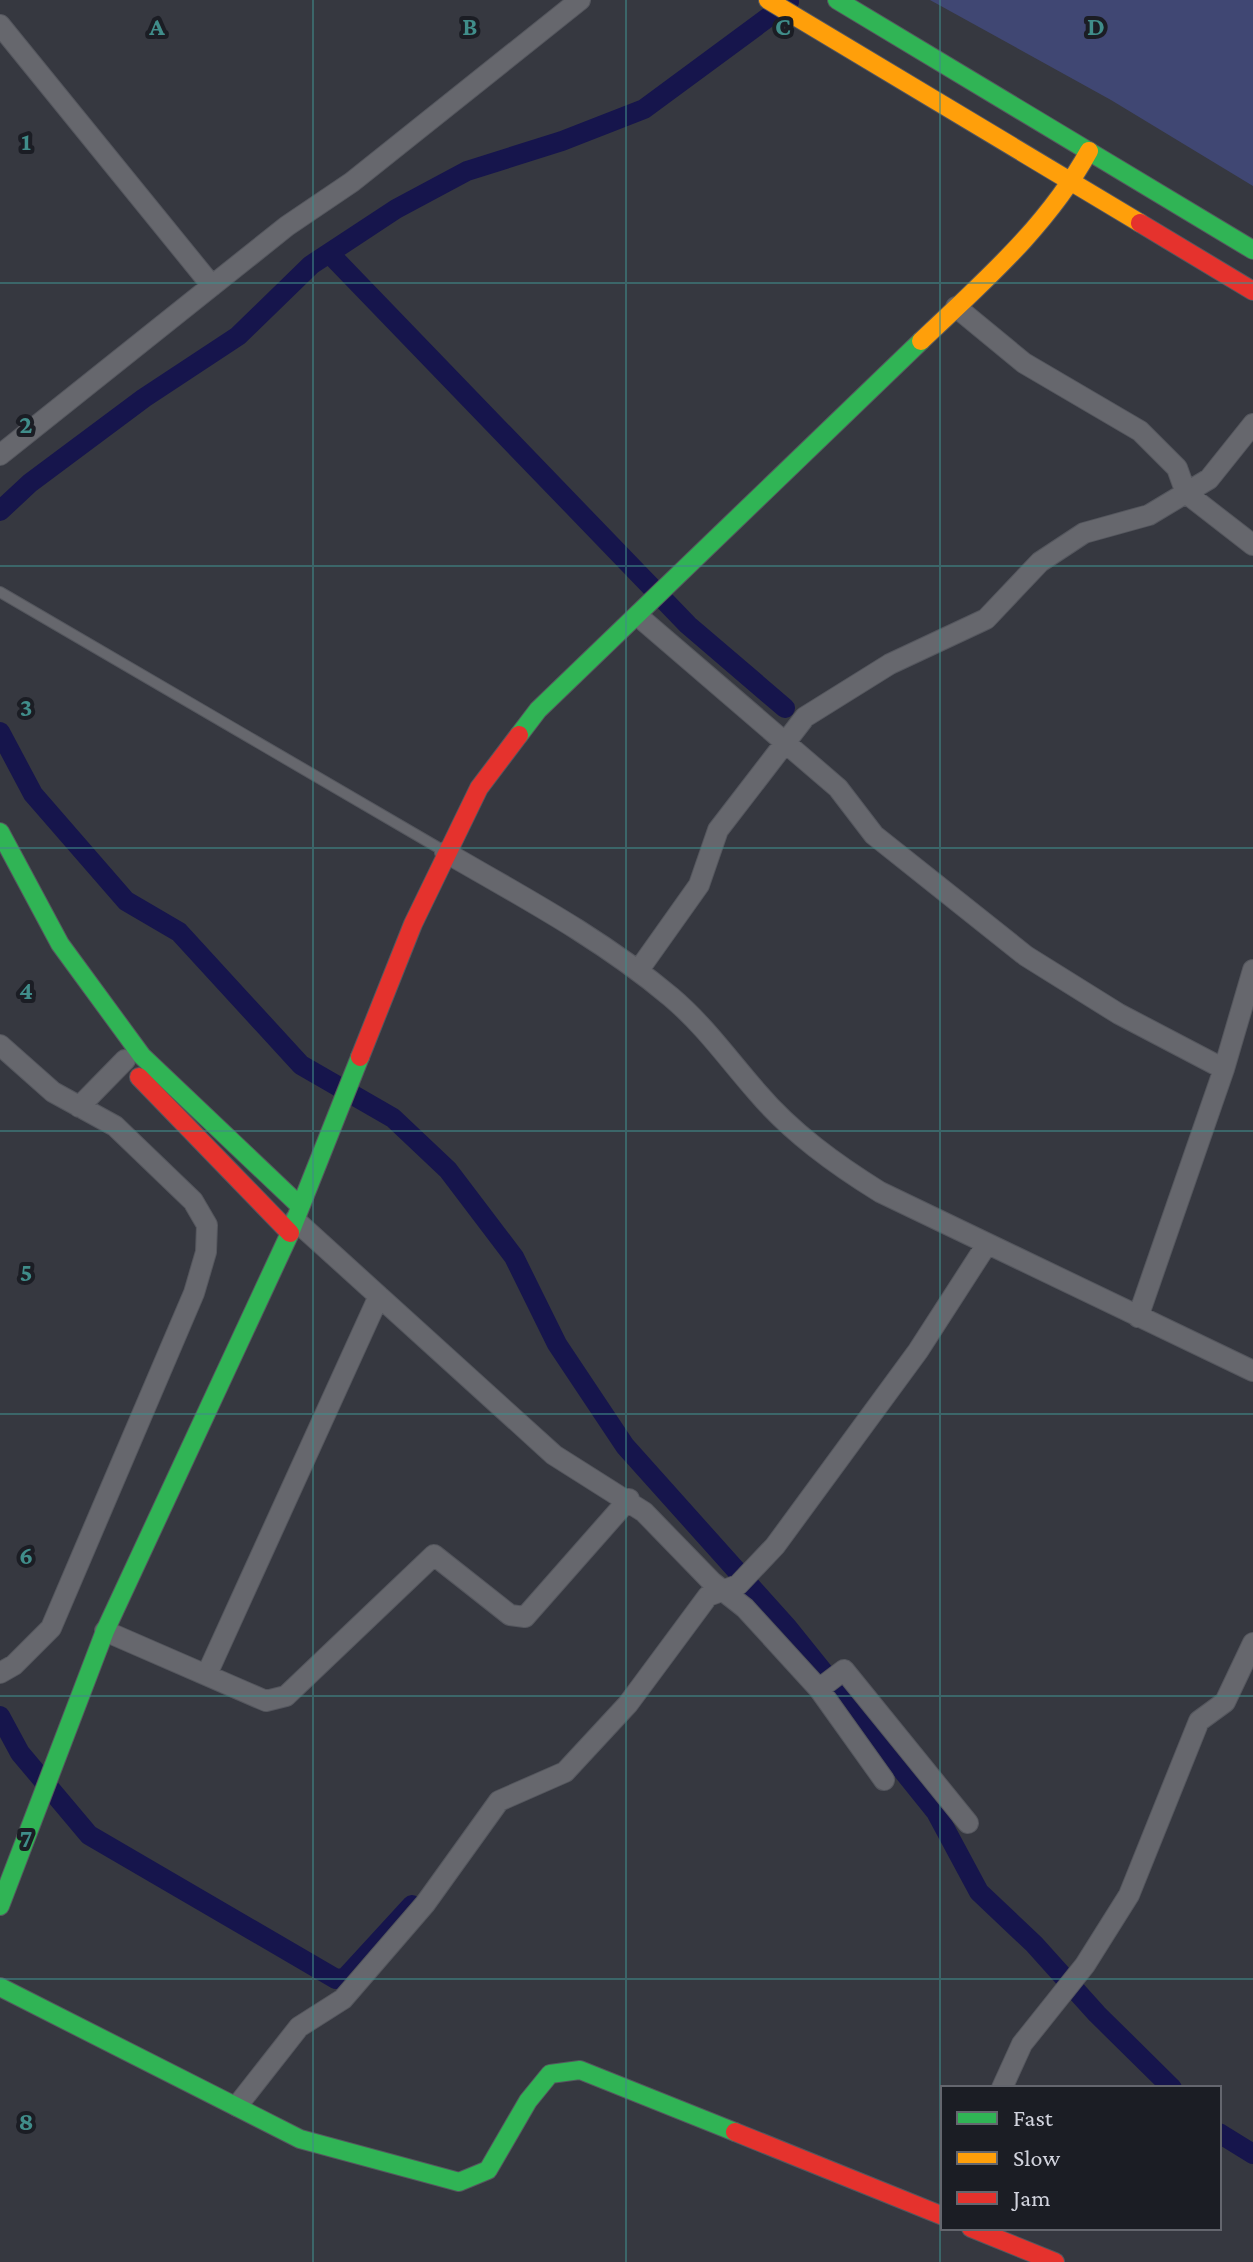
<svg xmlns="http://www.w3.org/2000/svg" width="1253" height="2262" font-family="'Crimson Pro',serif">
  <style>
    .green { fill: #404773 }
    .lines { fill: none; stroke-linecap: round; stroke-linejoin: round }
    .canal { stroke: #16154c; stroke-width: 20 }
    .lane-casing { stroke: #55575e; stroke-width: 12 }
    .street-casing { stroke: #55575e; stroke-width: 22 }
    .fast-casing { stroke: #55575e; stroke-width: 20 }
    .slow-casing { stroke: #55575e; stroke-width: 20 }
    .jam-casing { stroke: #55575e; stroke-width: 20 }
    .lane { stroke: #66676d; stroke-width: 10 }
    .street { stroke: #66676d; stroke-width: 20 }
    .fast { stroke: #30b455; stroke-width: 18 }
    .slow { stroke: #ff9f0a; stroke-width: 18 }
    .jam { stroke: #e5322d; stroke-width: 18 }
    .grid { fill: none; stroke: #408d8a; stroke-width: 2; stroke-opacity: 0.55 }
    .grid-label { font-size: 26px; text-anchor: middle; font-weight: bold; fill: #408d8a; stroke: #1b1d24; stroke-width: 8; stroke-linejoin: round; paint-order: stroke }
  </style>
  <rect width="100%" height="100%" fill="#363840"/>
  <path class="green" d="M930,0h323v186l-142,-86z"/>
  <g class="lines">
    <path class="canal" d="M329,253l359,372 97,83
      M0,511l30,-28 114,-85 94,-62 73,-71 85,-56 71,-38 95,-30 82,-32 145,-107
      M0,732l33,62 93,107 53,31 122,133 92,53 55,52 66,87 43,87 68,102 163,182 148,184 43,80 55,52 63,70 75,74
      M0,1716l20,37 69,82 247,144 9,-1 67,-73
      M1219,2133l34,21"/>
    <defs>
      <path id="lane" d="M0,592l444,259"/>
      <path id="street" d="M0,25l212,261
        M956,307l68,56 116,68 37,37 9,25 67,52
        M0,455l287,-229 65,-44 228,-182
        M638,616l200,172 36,47 152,121 93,58 105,55
        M445,852c78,45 157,87 226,145 34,29 57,62 86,95 35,41 78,72 123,100l373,179
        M638,971l61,-86 19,-55 87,-113 85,-53 96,-45 54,-57 44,-29 65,-18 60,-36 44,-55
        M0,1045l53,47 62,34 78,75 14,24 -1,27 -12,41 -143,335 -37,37 -14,8
        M79,1107l46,-47
        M295,1220l259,235 90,57 68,70 33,26 74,81 65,91
        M1138,1317l86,-248 29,-99
        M105,1631l161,70 20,-5 148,-141 76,60 15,2 104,-118
        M207,1674l172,-378
        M819,1689l25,-19 124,153
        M1002,2088l20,-44 63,-79 44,-70 70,-174 26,-19 28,-59
        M237,2106l62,-79 44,-28 82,-95 74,-103 66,-29 63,-68 80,-108 30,-11 37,-39 143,-195 69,-107"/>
      <path id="fast" d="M837,0l416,250
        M519,735l19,-25 383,-369
        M0,832l60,112 82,112 158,150
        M0,1906l105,-275 185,-398 70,-176
        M0,1987l300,152 159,43 29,-12 40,-69 22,-27 30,-4 155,62"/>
      <path id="slow" d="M768,0l372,223
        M921,341c62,-59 126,-114 168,-190"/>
      <path id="jam" d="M1140,223l113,68
        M360,1057l53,-133 66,-136 40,-53
        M139,1077l151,156
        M735,2132l208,84
        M971,2228l84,34"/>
    </defs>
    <use href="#lane" class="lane-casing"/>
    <use href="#street" class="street-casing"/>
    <use href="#fast" class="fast-casing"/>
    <use href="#slow" class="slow-casing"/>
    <use href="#jam" class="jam-casing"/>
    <use href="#lane" class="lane"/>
    <use href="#street" class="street"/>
    <use href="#fast" class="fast"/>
    <use href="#slow" class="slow"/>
    <use href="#jam" class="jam"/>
  </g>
  <path class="grid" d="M313,0v2262M626,0v2262M940,0v2262M0,283h1253M0,566h1253M0,848h1253M0,1131h1253M0,1414h1253M0,1696h1253M0,1979h1253"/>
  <g class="grid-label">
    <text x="157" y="35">A</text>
    <text x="470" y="35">B</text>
    <text x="783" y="35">C</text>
    <text x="1096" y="35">D</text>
    <text x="26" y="150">1</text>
    <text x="26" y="433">2</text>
    <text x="26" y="716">3</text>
    <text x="26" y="999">4</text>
    <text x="26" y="1281">5</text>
    <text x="26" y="1564">6</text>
    <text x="26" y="1847">7</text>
    <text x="26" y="2130">8</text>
  </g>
  <rect x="941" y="2086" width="280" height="144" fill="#1b1d24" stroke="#64666e" stroke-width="2"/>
  <rect x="957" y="2112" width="40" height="12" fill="#30b455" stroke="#64666e" stroke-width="2"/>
  <text x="1013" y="2126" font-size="24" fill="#d1d3dd">Fast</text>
  <rect x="957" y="2152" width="40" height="12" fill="#ff9f0a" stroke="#64666e" stroke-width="2"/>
  <text x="1013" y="2166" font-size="24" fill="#d1d3dd">Slow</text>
  <rect x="957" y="2192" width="40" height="12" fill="#e5322d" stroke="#64666e" stroke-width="2"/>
  <text x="1013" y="2206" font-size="24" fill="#d1d3dd">Jam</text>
</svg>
